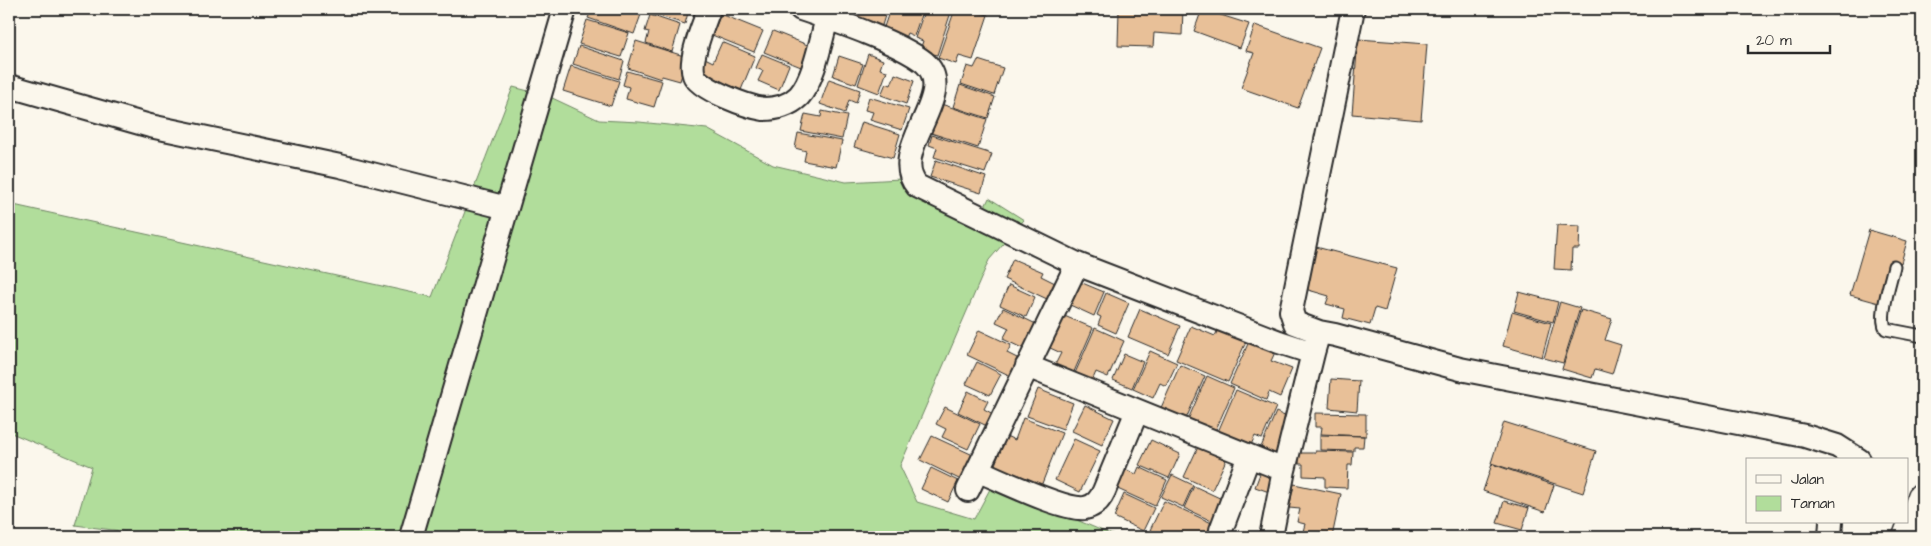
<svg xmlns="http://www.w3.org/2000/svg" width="1931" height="546" font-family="'Architects Daughter',sans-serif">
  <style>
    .green { fill: #b1dd9b; stroke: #6e8463 }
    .building { fill: #e8c098; stroke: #2b2b2b }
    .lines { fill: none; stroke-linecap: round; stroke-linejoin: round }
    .lane-casing { stroke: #2b2b2b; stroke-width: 15 }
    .street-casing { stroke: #2b2b2b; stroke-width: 26 }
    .secondary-casing { stroke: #2b2b2b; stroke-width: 31 }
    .lane { stroke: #fbf7ec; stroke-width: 11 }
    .street { stroke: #fbf7ec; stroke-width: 22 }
    .secondary { stroke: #fbf7ec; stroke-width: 28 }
  </style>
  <rect width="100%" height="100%" fill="#fbf7ec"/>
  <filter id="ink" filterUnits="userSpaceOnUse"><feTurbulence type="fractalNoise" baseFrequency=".02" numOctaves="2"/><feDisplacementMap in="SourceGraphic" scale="10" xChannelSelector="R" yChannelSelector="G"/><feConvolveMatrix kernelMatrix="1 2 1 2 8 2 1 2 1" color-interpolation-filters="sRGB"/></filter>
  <g filter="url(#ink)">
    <path class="green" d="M513,87l35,9 51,24 40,2 68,7 66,36 73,17 55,-3 38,31 38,14 12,-26 35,22 -35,40 -89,206 17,36 57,17 16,-30 89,32 38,16h-951l-91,-12 17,-58 -83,-35v-228l423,93z"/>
    <path class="building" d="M592,9h51l-9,25 -46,-16z
      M652,9h37l-4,15 -35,-11z
      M830,9h27l-3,8z
      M859,9h28l-7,23 -26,-9z
      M890,9h33l-9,27 -7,-3 -3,7 -22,-7z
      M925,9h27l-15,46 -17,-5 3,-9 -8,-3z
      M955,9h13l20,6 -15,45 -14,-4 -3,8 -18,-6z
      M1119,9h64l-1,26 -28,-2 -1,14 -35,-1z
      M1202,9l47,15 -9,24 -46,-17z
      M721,14l42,17 -9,21 -42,-17z
      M650,15l30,10 -8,27 -26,-9 3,-11 -4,-1z
      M587,20l42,13 -8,24 -42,-13z
      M1255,25l65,23 -22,60 -57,-20 13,-35 -8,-2z
      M773,31l37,15 -9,21 -37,-15z
      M1358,39l69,5 -6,76 -69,-6z
      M636,41l51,16 -7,24 -18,-5 -1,3 -33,-11z
      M722,42l33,14 -14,34 -42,-17 6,-15 8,4z
      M579,46l45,15 -5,18 -46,-15z
      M762,54l27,11 -10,25 -21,-9 5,-10 -7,-3z
      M868,54l15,6 -3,9 7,2 -8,22 -21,-8z
      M839,56l24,8 -7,20 -23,-8z
      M978,60l25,8 -9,27 -33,-11 6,-18 7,2z
      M571,66l48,15 -8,25 -48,-15z
      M627,71l35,10 -8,26 -28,-8 3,-12 -6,-2z
      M895,74l19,7 -8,23 -25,-9 5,-12 5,2z
      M829,79l31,11 -4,13 -7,-3 -4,13 -25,-9z
      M960,85l35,12 -7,21 -35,-11z
      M869,97l40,12 -7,21 -32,-10 3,-8 -8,-2z
      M941,104l46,15 -9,29 -47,-15z
      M822,111l25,5 -5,23 -41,-8 4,-17 16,3z
      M862,122l38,12 -7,24 -39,-11z
      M798,133l44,8 -6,26 -32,-6 2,-10 -11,-3z
      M932,135l60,19 -7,19 -51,-16 3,-9 -8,-3z
      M936,160l50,17 -5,16 -51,-16z
      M1557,225l23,1 -1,23h-7l-1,21 -17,-1z
      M1869,230l38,11 -6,22 -9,-3 -13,43 -29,-8z
      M1316,247l81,21 -12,43 -10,-3 -5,17 -27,-7 2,-9 -19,-5 3,-8 -24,-7z
      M1013,259l30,13 -2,4 14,7 -8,16 -43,-20z
      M1080,282l24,10 -10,24 -24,-11z
      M1009,285l26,12 -9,20 -26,-12z
      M1519,292l39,10 -5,20 -39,-11z
      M1106,293l23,10 -13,30 -18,-8 3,-8 -4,-2z
      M1560,302l20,6 -17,55 -19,-5z
      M1003,308l33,16 -12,25 -21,-10 6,-11 -13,-6z
      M1140,309l40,17 -12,28 -40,-17z
      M1581,310l31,9 -7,21 16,5 -9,29 -17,-5 -3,9 -30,-9z
      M1512,312l39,11 -9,34 -39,-11z
      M1062,315l31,13 -20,46 -19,-7 7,-14 -13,-6z
      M1221,323l28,12 -21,47 -52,-22 15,-34 24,10z
      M1095,328l29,13 -16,36 -12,-5 -7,16 -17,-8z
      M979,330l32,15 -4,8 14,7 -8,17 -46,-22z
      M1251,337l26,11 -6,13 21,8 -12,28 -11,-5 -3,8 -36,-16z
      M1150,351l27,12 -11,23 -6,-3 -7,15 -20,-9z
      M1124,354l19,8 -11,26 -19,-8z
      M977,362l24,12 -11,21 -24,-11z
      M1180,365l25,11 -20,45 -25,-11z
      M1207,376l27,12 -20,46 -27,-12z
      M1331,379l28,2 -2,30 -28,-3z
      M1038,389l35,14 -10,26 -36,-13z
      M1236,390l40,17 -14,32 -7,-3 -5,11 -33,-13z
      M968,391l20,10 -4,8 9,5 -6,12 -29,-14z
      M1085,405l29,14 -12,26 -30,-14z
      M945,407l35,17 -12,25 -26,-12 4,-8 -10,-5z
      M1276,412l19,9 -17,40 -19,-9z
      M1315,413l51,1v22l-45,-2 1,-7h-7z
      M1023,418l39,15 -21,53 -47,-19 12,-31 9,4z
      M1504,422l92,29 -13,42 -92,-30z
      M1320,435l44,1 -1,11h-9v4l-34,-1z
      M932,436l41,19 -12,25 -41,-20z
      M1074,439l26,12 -20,41 -25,-12z
      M1151,440l29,14 -11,24 -30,-13z
      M1198,447l28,13 -14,30 -28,-13z
      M1315,451l38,1 -1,13h-4l-1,23 -22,-1v-10l-22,-1v-12h-4v-11h16z
      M1492,464l62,21 -9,27 -62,-21z
      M1120,467l16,7 3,-7 28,13 -12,26 -44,-20z
      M931,468l27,13 -10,21 -27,-13z
      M1261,471l20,8 -6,15 -20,-7z
      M1172,475l21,10 -10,22 -22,-10z
      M1294,484l47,10 -9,43 -30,-2 3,-11 -8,-2 3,-13 -11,-1z
      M1194,486l32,15 -10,22 -32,-15z
      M1124,494l30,14 -11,23 -29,-14z
      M1164,501l52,24 -6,12h-45l-15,-7z
      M1504,501l25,7 -7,22 -25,-7z"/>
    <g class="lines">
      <defs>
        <path id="lane" d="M1894,266c-3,14 -16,51 -8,63l36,7"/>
        <path id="street" d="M709,9c-5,15 -21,51 -15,66 5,14 54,32 70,34 12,0 26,-4 35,-13 15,-16 22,-56 28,-78
          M801,9c32,11 98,33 123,53 37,32 -38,88 -7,124l160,78 -109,226
          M9,86l141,40 190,40 167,42
          M1077,264l202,78 34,11 -29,117 -13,67
          M1319,332l-24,-9 -4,-12 62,-302
          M1313,353l6,-21 16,3 125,34 345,67 32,10 22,14
          M1027,366l257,104
          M979,471c22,9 85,40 106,37 10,-2 15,-8 19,-17l33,-80
          M411,537l154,-528
          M1220,537l1,-7 28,-74
          M1830,537l1,-15"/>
        <path id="secondary" d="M1907,537l15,-40"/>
      </defs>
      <use href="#lane" class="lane-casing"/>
      <use href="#street" class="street-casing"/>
      <use href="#secondary" class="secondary-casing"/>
      <use href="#lane" class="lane"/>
      <use href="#street" class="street"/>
      <use href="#secondary" class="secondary"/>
    </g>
  </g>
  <rect width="1931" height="546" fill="none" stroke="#fbf7ec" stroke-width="30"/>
  <rect x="15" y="15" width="1901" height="516" fill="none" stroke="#2b2b2b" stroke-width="2" filter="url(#ink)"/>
  <rect x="1746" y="458" width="162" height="65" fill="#fbf7ec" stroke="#a8a59f"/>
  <rect x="1756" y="475" width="25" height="8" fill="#fbf7ec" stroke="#a8a59f"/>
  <text x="1791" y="484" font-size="15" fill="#2b2b2b">Jalan</text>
  <rect x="1756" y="496" width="25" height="15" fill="#b1dd9b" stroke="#a8a59f"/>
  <text x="1791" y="508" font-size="15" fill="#2b2b2b">Taman</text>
  <path d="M1748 45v8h82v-8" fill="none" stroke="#2b2b2b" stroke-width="2.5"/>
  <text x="1756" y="45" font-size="15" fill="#2b2b2b" stroke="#fbf7ec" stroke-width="4" paint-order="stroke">20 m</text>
</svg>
